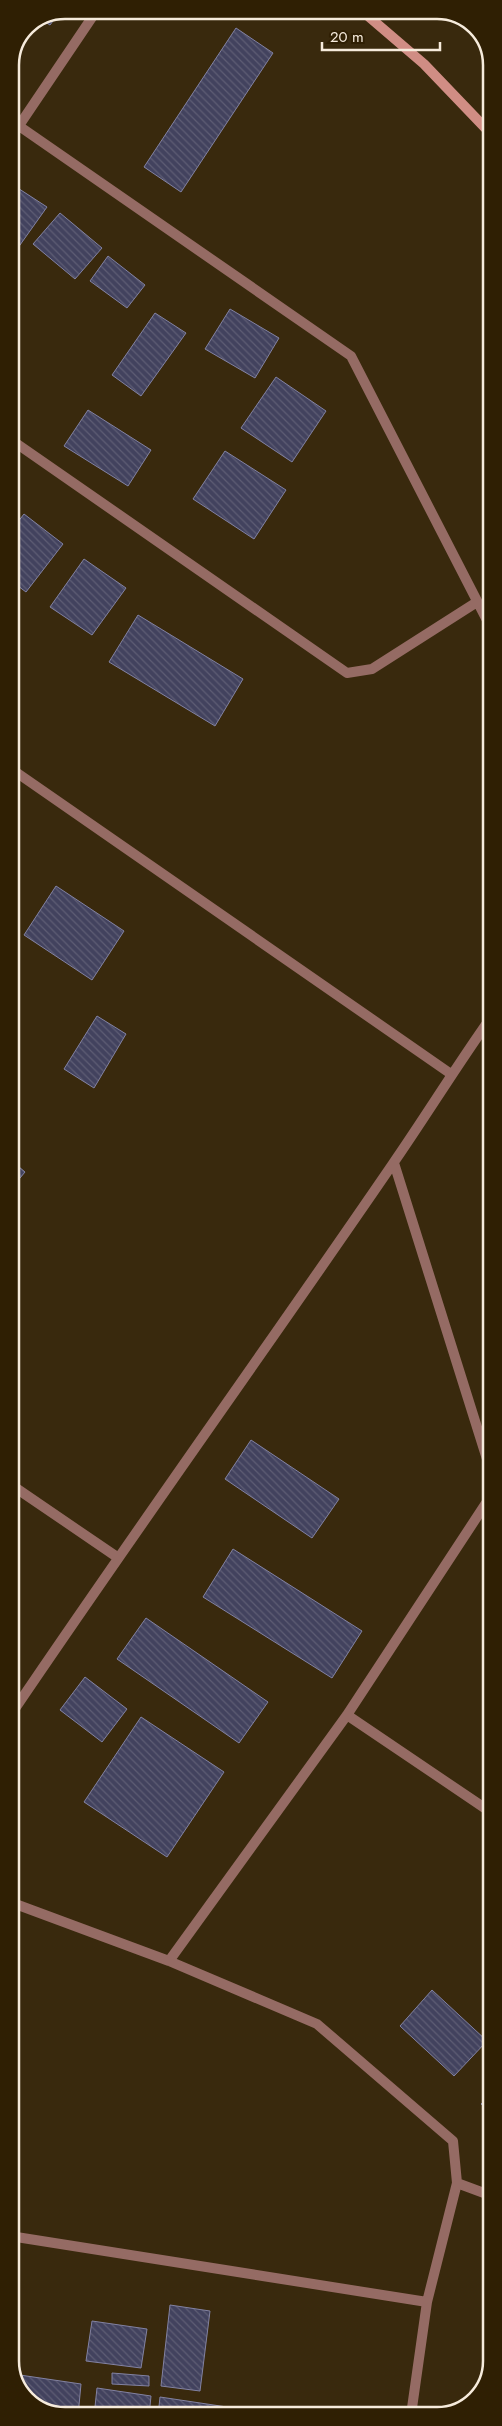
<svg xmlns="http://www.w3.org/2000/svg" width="502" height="2426" font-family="Jost,sans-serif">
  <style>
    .building { fill: url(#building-back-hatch); stroke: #8282a2 }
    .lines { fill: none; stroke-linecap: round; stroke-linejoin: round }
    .street { stroke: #956b64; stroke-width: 10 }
    .secondary { stroke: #d08d84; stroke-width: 10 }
    .rim { fill: none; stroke: #f6ebdc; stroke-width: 2.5 }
  </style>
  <defs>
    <pattern id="building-back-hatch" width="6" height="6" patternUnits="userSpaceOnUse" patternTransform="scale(1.25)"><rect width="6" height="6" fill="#42425e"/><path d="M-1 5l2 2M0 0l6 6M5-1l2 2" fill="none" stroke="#5e5d74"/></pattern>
  </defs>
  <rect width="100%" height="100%" fill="#39290d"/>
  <path class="building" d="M59,13l-9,12 -8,-5z
    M236,28l37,25 -92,139 -37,-25z
    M10,183l37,24 -37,52z
    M60,213l42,35 -27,31 -42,-35z
    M108,256l37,29 -18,23 -37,-27z
    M230,309l49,29 -24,40 -50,-29z
    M155,313l31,20 -45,63 -29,-21z
    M276,377l50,34 -34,51 -51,-34z
    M88,410l63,40 -23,36 -64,-40z
    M225,451l61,39 -32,49 -61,-40z
    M24,514l39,30 -37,48 -16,-12v-48z
    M84,559l42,29 -34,47 -42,-28z
    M138,615l105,64 -28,47 -106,-64z
    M56,886l68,45 -32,49 -68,-45z
    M97,1016l29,18 -32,54 -30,-19z
    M12,1161l13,11 -15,18v-26z
    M251,1440l88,59 -27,39 -87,-59z
    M233,1549l129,82 -30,47 -129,-81z
    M146,1618l122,84 -29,41 -122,-84z
    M85,1677l42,32 -25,33 -42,-32z
    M141,1717l83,55 -57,85 -83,-55z
    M432,1990l55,51 -33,35 -54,-50z
    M492,2093v21l-11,-10z
    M170,2305l40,6 -10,80 -39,-5z
    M92,2321l55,8 -6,39 -55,-7z
    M112,2373l37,3v10l-37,-2z
    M13,2374l68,10 -3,32h-20l-32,-16z
    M97,2388l54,8 -2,20h-55z
    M160,2397l67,10 -1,9h-68z"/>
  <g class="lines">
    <path class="street" d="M19,126l332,230 141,274
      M10,139l87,-129
      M10,439l337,234 25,-4 105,-67
      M10,768l441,306
      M394,1163l98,312
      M10,1484l107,73
      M347,1715l145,98
      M10,1716c125,-185 256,-367 382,-551 34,-49 65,-100 100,-149
      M10,1902l159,59 148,63 136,117 4,42 -30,119 -16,113
      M169,1961l178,-246 145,-221
      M457,2183l35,13
      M10,2236l417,66"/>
    <path class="secondary" d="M361,10l63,54 68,71"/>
  </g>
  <path d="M0 0H502V2426H0ZM65 19H437A46 46 0 0 1 483 65V2361A46 46 0 0 1 437 2407H65A46 46 0 0 1 19 2361V65A46 46 0 0 1 65 19Z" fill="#2f1f03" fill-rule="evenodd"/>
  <path class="rim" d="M65 19H437A46 46 0 0 1 483 65V2361A46 46 0 0 1 437 2407H65A46 46 0 0 1 19 2361V65A46 46 0 0 1 65 19Z"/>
  <path d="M322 42v8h118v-8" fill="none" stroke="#f6ebdc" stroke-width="2.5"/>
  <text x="330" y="42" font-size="15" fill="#f6ebdc" stroke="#2f1f03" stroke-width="4" paint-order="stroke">20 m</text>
</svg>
